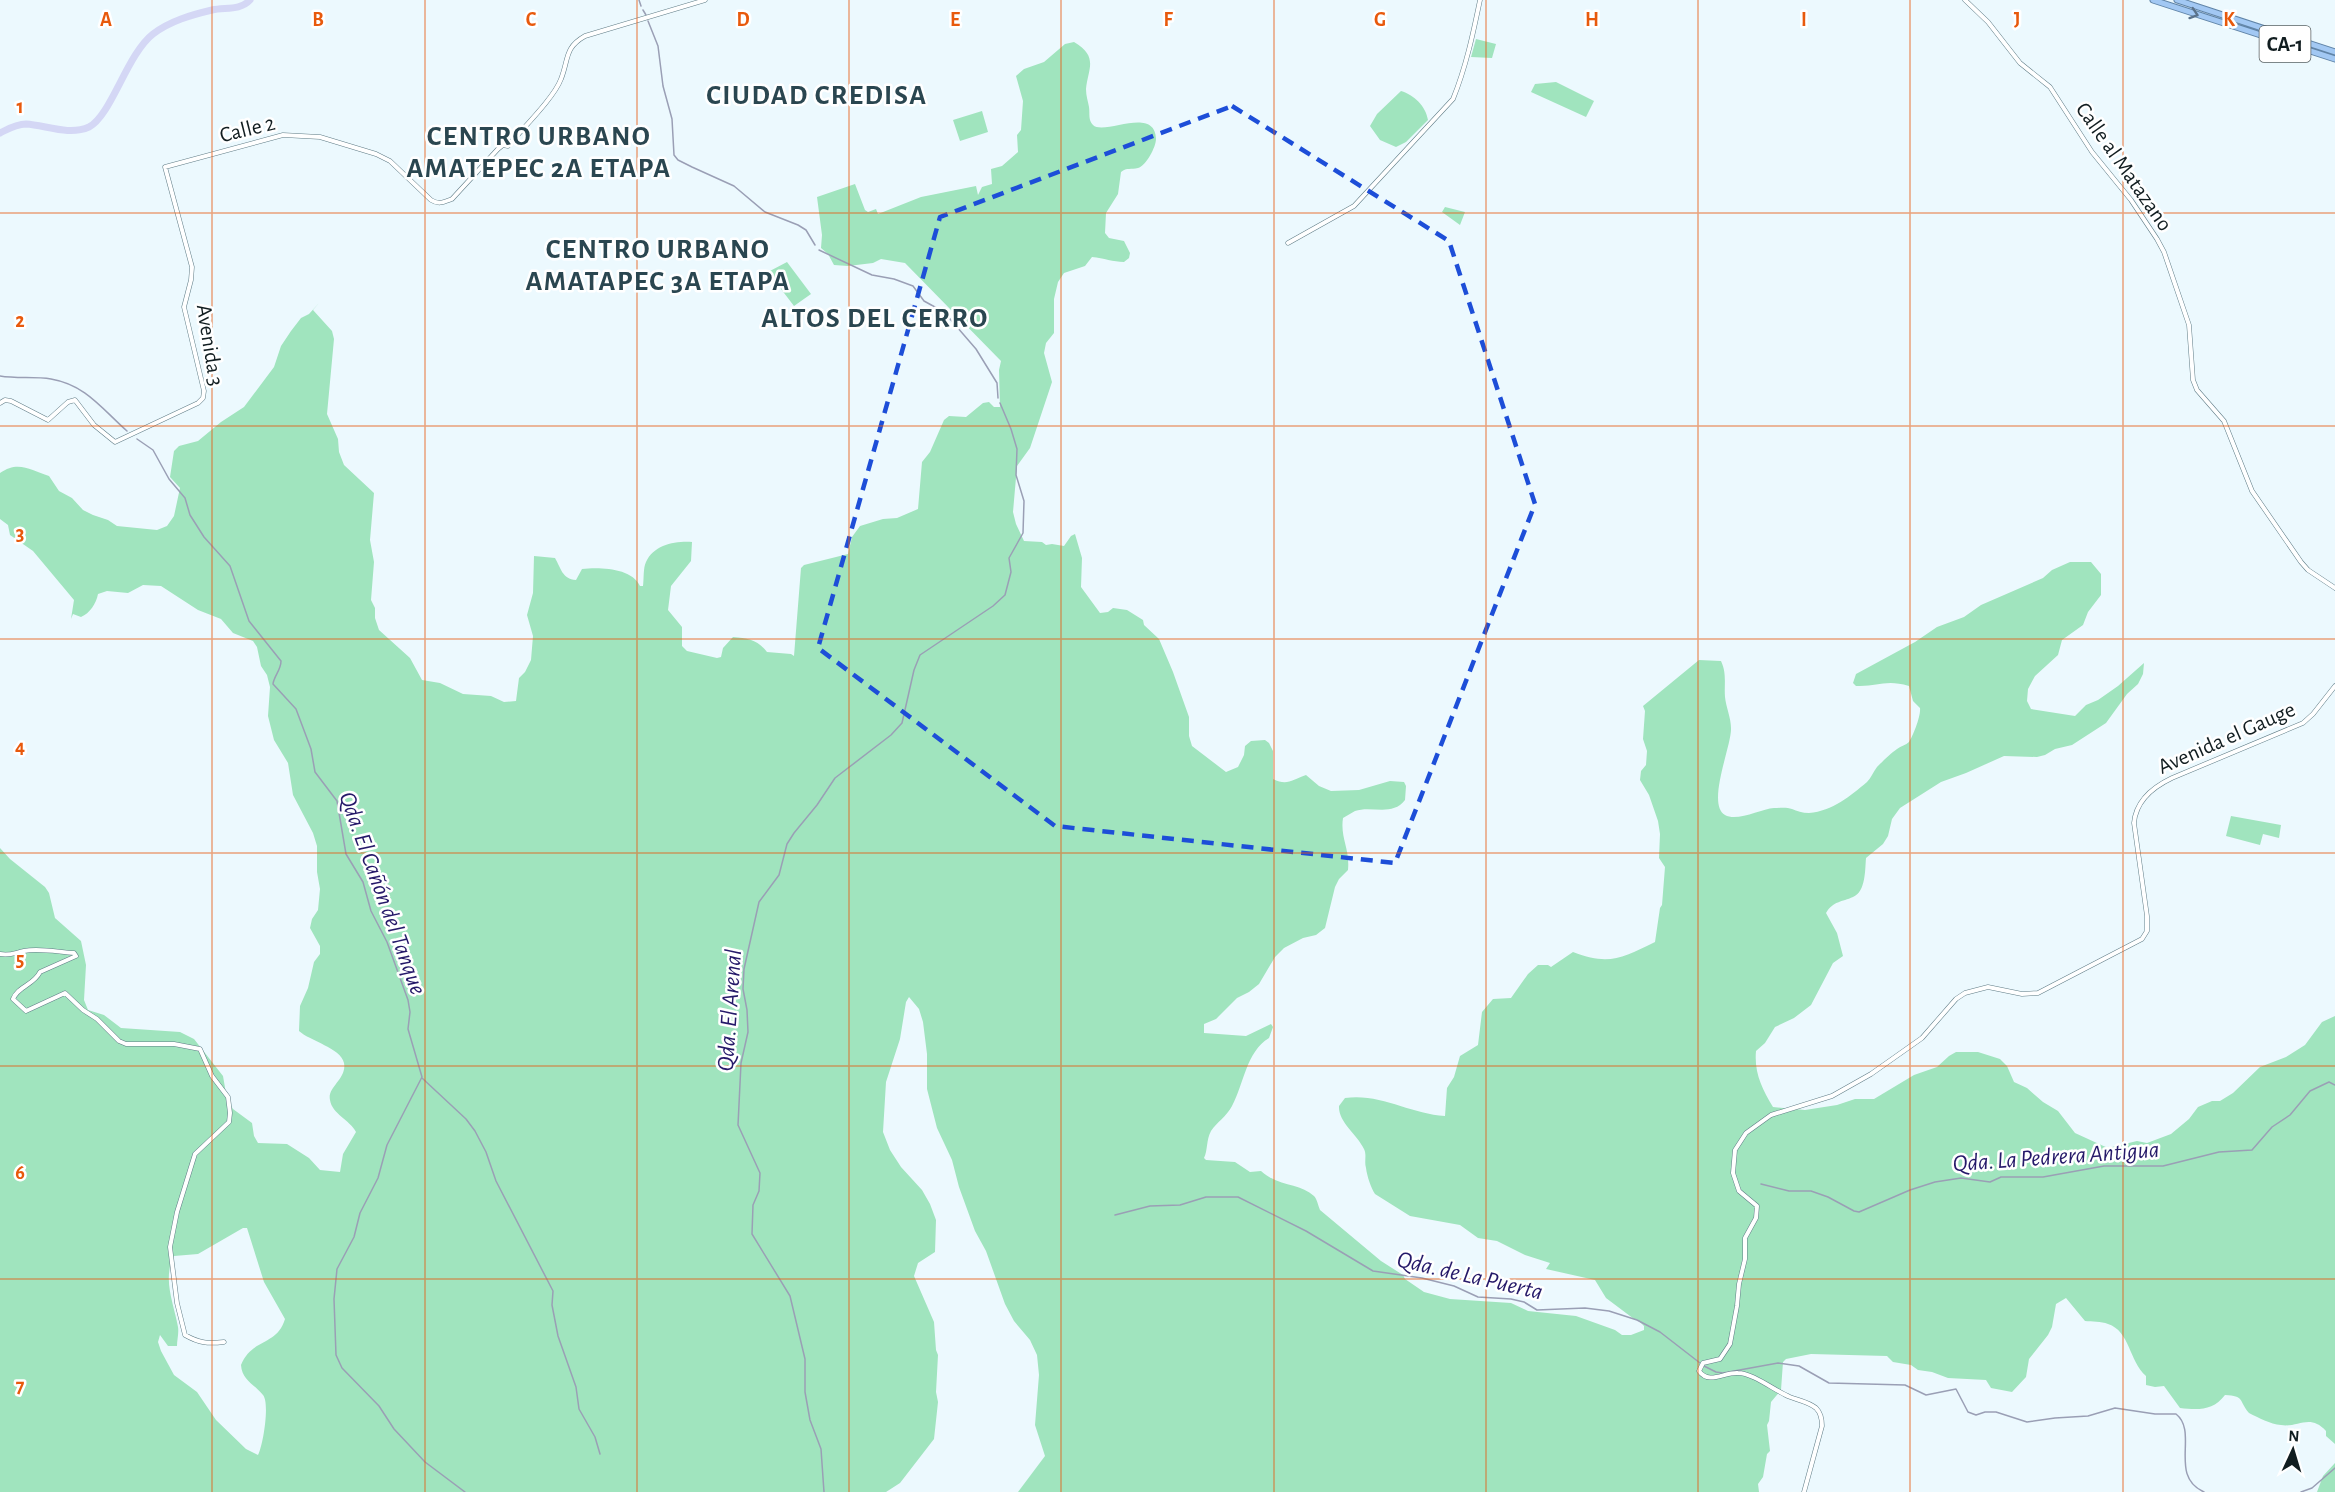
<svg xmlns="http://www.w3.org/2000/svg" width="2335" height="1492" font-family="'Alegreya Sans',sans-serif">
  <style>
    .green { fill: #a0e4be; fill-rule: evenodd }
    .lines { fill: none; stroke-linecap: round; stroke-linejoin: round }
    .stream { stroke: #9a9fb5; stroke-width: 1.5 }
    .river { stroke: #d4d7f5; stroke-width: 7 }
    .tertiary-casing { stroke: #5f7c86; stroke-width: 5 }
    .trunk-casing { stroke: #6084a7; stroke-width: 7 }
    .tertiary { stroke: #fff; stroke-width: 4 }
    .trunk { stroke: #a2c8f3; stroke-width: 5 }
    .oneway { stroke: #5a728a }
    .marked { fill: none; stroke: #1d4ed8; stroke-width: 4.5; stroke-dasharray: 12 8; stroke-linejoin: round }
    .grid { fill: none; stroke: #e8590c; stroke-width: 1.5; stroke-opacity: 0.55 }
    .labels { text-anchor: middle; stroke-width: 5; stroke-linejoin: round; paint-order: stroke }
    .shield { fill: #fff; stroke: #586163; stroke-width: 1.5 }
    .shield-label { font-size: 21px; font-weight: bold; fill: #111d20 }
    .street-label { font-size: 22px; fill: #111d20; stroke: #fff }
    .water-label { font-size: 24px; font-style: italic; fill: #251969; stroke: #fff }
    .district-label { font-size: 28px; font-weight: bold; letter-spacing: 1.5px; fill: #2a4650; stroke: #fff }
    .grid-label { font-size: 20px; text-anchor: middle; font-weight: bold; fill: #e8590c; stroke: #fff; stroke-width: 5; stroke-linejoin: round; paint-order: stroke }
  </style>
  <rect width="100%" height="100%" fill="#ecf9fe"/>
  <path class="green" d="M1476,39l20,5 -4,14 -21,-1z
    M1074,42c25,15 14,26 12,47 0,7 2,12 3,18 1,7 -1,13 4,18 11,11 62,-20 63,14 0,8 -10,27 -18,29 -7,2 -11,-1 -17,4l-3,22 -12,19 -1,20 4,5 15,3 6,12 -1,5 -5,4c-11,0 -20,-4 -32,-5l-7,9 -21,7 -6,9 -4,17v34l-8,10 -2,10 8,29 -22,66 -13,18 -4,46 3,12 8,17 18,1 4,3 6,-1 12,2 7,-10 4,-2 7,24 -1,29 19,26 8,-1 5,-4 14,2 16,10 1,5 15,14 14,33 16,45v19l3,10 34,26 12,-5 6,-12 1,-9 6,-5 14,-1 4,3 4,8v28c14,7 19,1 33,-4l13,11 12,5 28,-1 31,-9 14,1 2,4 -1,14c-13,17 -34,5 -50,11 -4,2 -8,5 -12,7 -3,20 7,30 5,52l-9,9 -4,8 -10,41 -9,7 -13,3 -19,10 -9,9 -16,27 -10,8 -12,6 -21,21 -12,5v9l42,3 25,-12 2,3 -4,11c-23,14 -25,46 -37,68 -5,10 -15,16 -21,25 -5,9 -3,19 -7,27l2,2 29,2 15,10 11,-1c17,16 39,12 53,25 3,3 4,9 6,14l61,51 22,14 2,4 19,13 26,7 61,4 17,8 48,5 39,14 7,5h9l13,-5v-4l-6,-6 -4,-1 -28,-21 -11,-18 -49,-11 4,-6 -25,-8 -28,-14 -19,-3 -18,-13 -50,-9 -35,-22c-4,-6 -8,-18 -9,-26 -2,-7 1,-13 -2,-19 -7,-15 -26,-27 -25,-43l6,-8c36,-5 65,16 100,18l2,-28 7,-11 6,-21 18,-11 4,-33 11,-13 18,-1 17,-24 10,-9h10l3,2 22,-15c36,14 49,6 82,-10l5,-34 2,-3 3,-38 -6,-9 1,-24 -2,-13 -9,-26 -9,-15 1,-9 5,-6 1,-14 -4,-12 2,-28 -2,-5 56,-46 22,1c6,13 3,23 4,36 1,10 6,21 6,31 1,17 -25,76 -6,87 12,7 36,-6 49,-7 5,0 13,-1 18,1 5,2 10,4 17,4 24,-2 41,-17 58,-31 4,-4 6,-10 10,-15 6,-6 14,-14 20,-18 4,-3 9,-4 12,-7 4,-6 12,-26 11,-34l-7,-7 -4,-15c-24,-7 -31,1 -53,0l-3,-3 3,-9 59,-32 22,-15 27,-10 17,-12 62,-27 9,-8 18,-8h21l10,12v21l-13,17 -5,13 -21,15 -4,15 -23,21 -7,13 -1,12 4,8 44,7 11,-11 12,-5 20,-14 26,-23 -1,11 -5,10 -11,10 -21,29 -34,22 -17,4 -10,6 -8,2 -33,-1 -38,17 -25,9 -41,26 -8,11 -4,17 -5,8 -17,14c-1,11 0,34 -13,39 -11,5 -20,4 -27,16l11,20 6,23 -10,7 -22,42 -17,13 -19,9 -10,16 -9,8c-2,21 6,38 17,56l32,3 32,-5 18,-6h19l40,-24 23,-8 12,-11 7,-4h22l22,7 7,7 7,16 13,6 16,14 15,9 17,22 24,11 9,4 29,-7 10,2 24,-9 18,-15 9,-12 14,-6h8l13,-8 27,-26 26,-10 19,-12 17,-23 13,-6v428l-9,-8v-5c-16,-18 -28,-3 -45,-6 -11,-1 -22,-7 -32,-12 -11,-13 -4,-17 -24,-18 -12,16 -27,15 -45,13l-16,-22 -9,1 -9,-2v-9c-17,-15 -16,-45 -38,-52 -7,-3 -16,-2 -23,-3l-19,-23 -10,6 -4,23 -4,8 -19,24 -3,18 -14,15 -21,-4 -5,-8 -38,-2 -16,-6 -14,-2 -7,-5 -18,-3 -6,-6 -76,-2 -25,5 -3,3 -2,28 -10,12 -2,19 -2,4 3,26 -3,3 -4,23 -5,7 1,8h-741l27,-36 -10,-31 4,-50 -2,-20 -7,-15 -16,-19 -9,-17 -19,-53 -11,-20 -16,-44 -7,-27 -15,-32 -10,-39v-35l-4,-32 -4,-13 -10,-12 -3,5 -6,37 -14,43 -3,50 7,18 11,17 21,23 8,14 6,16 -1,32 -17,11 -4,13 20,46 2,28 2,5 -2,37 2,10 -4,37 -34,44 -14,9h-886v-644l10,11 35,28 4,6 6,25 26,23 5,24 -2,35 4,10 16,5 17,13 59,4 14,7 29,37 4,23 6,10 19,14 2,13 4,7 29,1 22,14 11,12 20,2 3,-18 13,-22c-6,-12 -24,-18 -26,-32 -3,-13 17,-21 14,-37 -3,-15 -34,-22 -45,-32l1,-25 8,-18 6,-26 6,-8v-8l-10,-18 2,-9 6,-9 2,-21 -3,-17v-26l-4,-13 -20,-38 -5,-32 -14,-23 -6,-24 2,-29 -3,-12 -6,-9 -4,-19 -4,-6 -20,-8 -12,-14 -23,-9 -37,-24 -18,-1 -15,8 -21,-2 -9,3c-2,10 -8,19 -17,23l-8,-3 -2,5 3,-19 -41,-49 -23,-16 -2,-10 -8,-6v-46c18,-13 31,-3 49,3l10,15 13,7 11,12 10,5 15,5 9,6 40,4 10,-4 7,-10 6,-28 -10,-11 4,-26 5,-5 19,-5 23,-19 23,-15 30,-40 7,-21 10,-15 10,-13 8,-4 10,-11 -6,7 19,21 2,8 -7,75 11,25 1,13 5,13 30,28 -4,47 4,22 -3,38 4,8v10l4,12 31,28 12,22 18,3 23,11 28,2 13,6 12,-1 3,-23 6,-6 6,-12 2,-24 -6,-21 6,-22 1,-37 21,2c6,10 7,21 21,22l6,-11c18,-2 50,-1 58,17h3c1,-7 0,-18 3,-24 8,-17 28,-21 46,-20l-1,19 -20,25 -3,24 14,17v19l5,5 30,7 4,-1 2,-9 10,-11c15,1 25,3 34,15l24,2 3,2 7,-88 3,-3 44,-11 4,-17 8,-11 23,-7 14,-1 21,-9 4,-47 8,-10 14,-32 5,-4 17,1 17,-14 6,-1 5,5h6l-1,-37 2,-9 -96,-98 -24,-4 -8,4 -25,3 -14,-1 -6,-11 -7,-6 1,-13 -5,-38 38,-13 10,26 3,2 8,-3 2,5 43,-17 55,-11 2,9 4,-8 10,-3 -1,-15 11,-3 16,-14 -1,-17 4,-5 2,-29 -7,-25 8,-7 20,-7 21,-18zM243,1228h4l17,54 21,37c-8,27 -33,19 -44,46 1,15 13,19 22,30 7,8 0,51 -5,60l-12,-6 -30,-29 -19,-28 -23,-17 -13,-24 -3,-9 2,-7 8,11h9c0,-6 2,-13 1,-19 -4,-23 -16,-48 -4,-71l24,-2z
    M1556,82l38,19 -8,16 -55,-25 4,-8z
    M1401,91c13,4 25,15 27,29l-22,22 -10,5 -16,-7 -10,-14 7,-12z
    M982,111l6,21 -28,9 -7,-21z
    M1445,207l20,5 -5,13 -18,-13z
    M787,262l24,32 -17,12 -26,-34z
    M2231,816l50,9 -2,13 -16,-4 -3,11 -34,-9z
    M2335,1463v29h-18l6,-16z"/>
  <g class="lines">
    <path class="stream" d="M639,0l2,6
      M643,10l3,5
      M648,21l10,25 5,40 9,33 2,36 4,5 14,7 42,19 31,26 33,13 8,5 9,15
      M819,250l53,25 22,4 19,7 11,15 20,11 32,37 21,34 1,15
      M0,376c17,3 35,0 51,3 35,6 51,30 76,52
      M137,439l16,11 16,29 16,19 5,17 14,22 26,29 19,55 32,40c0,9 -7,15 -8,23l23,25 15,40 4,23 22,29 9,53 17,28 8,29 16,31 21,58 2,12 -2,17 14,48 -35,68 -9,33 -18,35 -6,24 -17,32 -3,30 2,56 6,13 37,38 15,23 31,33 40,30
      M422,1078l44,41 9,12 11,21 10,29 57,110 -1,14 6,31 18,51 3,22 16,28 5,17
      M1761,1184l28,7h22l17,6 26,14 5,1 51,-22 25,-8 26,-4 29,4 11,-5h42l61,-11h59l56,-14 33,-2 20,-23 18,-12 20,-24 19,-9 6,3
      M1115,1215l35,-9 30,-1 26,-8h32l68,34 67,40 49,7 32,8 24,11 33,2 13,3 13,8 48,-2 24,3 28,9 23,12 40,31
      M1704,1366l12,6 7,1 55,-10 21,3 30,17 76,2 21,10 30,-6 12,23 8,3 9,-3h11l31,10 28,-4 33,-2 27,-8 40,6h21c23,18 -8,62 28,78
      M824,1492l-3,-43 -11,-29 -5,-28v-33l-15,-63 -38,-62 1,-29 6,-14 1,-18 -22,-48 3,-62 7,-31 -1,-22 -4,-21 1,-20 15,-67 20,-27 8,-31 7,-11 23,-28 18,-27 56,-43 11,-12 12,-53 6,-15 73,-49 12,-11 6,-23 -2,-14 14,-25 1,-32 -8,-26 1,-26 -6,-20 -11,-26
      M2301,1492l11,-4 23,-20"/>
    <path class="river" d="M0,133c8,-4 16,-9 26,-9 19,1 43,12 63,3 22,-11 38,-73 64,-93 17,-13 38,-19 59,-24 13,-3 28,1 38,-10"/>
    <defs>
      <path id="tertiary" d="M1965,0l23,22 32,41 30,24 42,65 39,48 26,39 7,13 25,73 4,55 4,10 27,31 28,70 49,71 7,8 27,18
        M1288,243l66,-37 99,-107c13,-32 20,-65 27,-99
        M0,403l5,-3 6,1 37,19 20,-18 7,-2 19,25 21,17 83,-39 5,-5 1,-7 -20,-84 7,-27 1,-13 -27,-100 118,-32 37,2 56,17 14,7 41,39c8,5 13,2 21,-1l46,-50 5,-4 5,1c14,-17 46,-48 53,-67 8,-20 3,-31 24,-43l120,-36
        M0,954c10,2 14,-1 24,-3 15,-3 34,1 50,2l2,3 -36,16c-6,13 -22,14 -27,27l13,12 39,-18 18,17 14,9 22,22 7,3h48l26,5 12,27 16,21 2,16 -1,9 -34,32 -18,58 -7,35 7,56 8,32c14,8 23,9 39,7
        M1804,1492l18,-66c0,-7 -1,-13 -6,-18 -7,-6 -18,-8 -26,-11 -15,-6 -37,-24 -52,-24 -14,-1 -29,12 -39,-2l4,-8 17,-4 10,-15 7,-38 2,-22 6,-25v-21l11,-20 1,-12 -18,-15 -6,-18 2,-23 11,-17 25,-18 61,-19 39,-22 51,-36 34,-39 9,-6 23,-6 34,7 16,-1 104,-54 5,-8v-15l-13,-93c2,-23 19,-36 38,-45l131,-55 10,-9 22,-28"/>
      <path id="trunk" d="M2153,0l182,59
        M2177,0l158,52"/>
    </defs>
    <use href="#tertiary" class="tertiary-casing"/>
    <use href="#trunk" class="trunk-casing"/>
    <use href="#tertiary" class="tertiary"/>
    <use href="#trunk" class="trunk"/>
  </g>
  <defs><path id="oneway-chevron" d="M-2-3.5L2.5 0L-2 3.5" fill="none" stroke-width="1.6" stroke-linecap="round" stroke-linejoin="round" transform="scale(1.5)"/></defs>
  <use class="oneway" href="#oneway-chevron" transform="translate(2194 14) rotate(18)"/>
  <path class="marked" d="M1232,106l217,135 86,263 -140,359 -340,-37 -237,-178 122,-431z"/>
  <path class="grid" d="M212,0v1492M425,0v1492M637,0v1492M849,0v1492M1061,0v1492M1274,0v1492M1486,0v1492M1698,0v1492M1910,0v1492M2123,0v1492M0,213h2335M0,426h2335M0,639h2335M0,853h2335M0,1066h2335M0,1279h2335"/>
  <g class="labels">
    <rect class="shield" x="2259.5" y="26" width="51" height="36" rx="4.5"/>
    <g class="shield-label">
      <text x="2285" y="51">CA-1</text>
    </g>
    <g class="street-label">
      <text transform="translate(247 128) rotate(-14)" y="8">Calle 2</text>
      <text transform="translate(2125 166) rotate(55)" y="8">Calle al Matazano</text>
      <text transform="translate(211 345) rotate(81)" y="8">Avenida 3</text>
      <text transform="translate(2226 737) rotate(-24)" y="8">Avenida el Gauge</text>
    </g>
    <g class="water-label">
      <text transform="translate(383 893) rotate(70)" y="8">Qda. El Cañón del Tanque</text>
      <text transform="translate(729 1010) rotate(-86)" y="8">Qda. El Arenal</text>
      <text transform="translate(2056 1156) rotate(-4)" y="8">Qda. La Pedrera Antigua</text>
      <text transform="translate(1470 1275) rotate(13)" y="8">Qda. de La Puerta</text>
    </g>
    <g class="district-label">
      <text x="817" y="104">CIUDAD CREDISA</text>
      <text x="539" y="145">CENTRO URBANO<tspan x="539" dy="32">AMATEPEC 2A ETAPA</tspan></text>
      <text x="658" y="258">CENTRO URBANO<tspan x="658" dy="32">AMATAPEC 3A ETAPA</tspan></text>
      <text x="875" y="327">ALTOS DEL CERRO</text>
    </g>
  </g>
  <g class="grid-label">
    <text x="106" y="26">A</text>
    <text x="318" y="26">B</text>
    <text x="531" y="26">C</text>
    <text x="743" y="26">D</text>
    <text x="955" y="26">E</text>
    <text x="1168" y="26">F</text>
    <text x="1380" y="26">G</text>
    <text x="1592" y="26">H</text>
    <text x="1804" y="26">I</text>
    <text x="2017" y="26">J</text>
    <text x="2229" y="26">K</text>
    <text x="20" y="113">1</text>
    <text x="20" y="327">2</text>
    <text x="20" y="540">3</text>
    <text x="20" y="753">4</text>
    <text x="20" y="966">5</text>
    <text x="20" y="1179">6</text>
    <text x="20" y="1392">7</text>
  </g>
  <g transform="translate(2293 1450) rotate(4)" stroke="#ffffff" stroke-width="4.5" paint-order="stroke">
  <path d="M0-4.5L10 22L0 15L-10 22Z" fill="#111d20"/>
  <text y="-9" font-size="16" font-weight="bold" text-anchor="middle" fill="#111d20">N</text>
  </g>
</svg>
